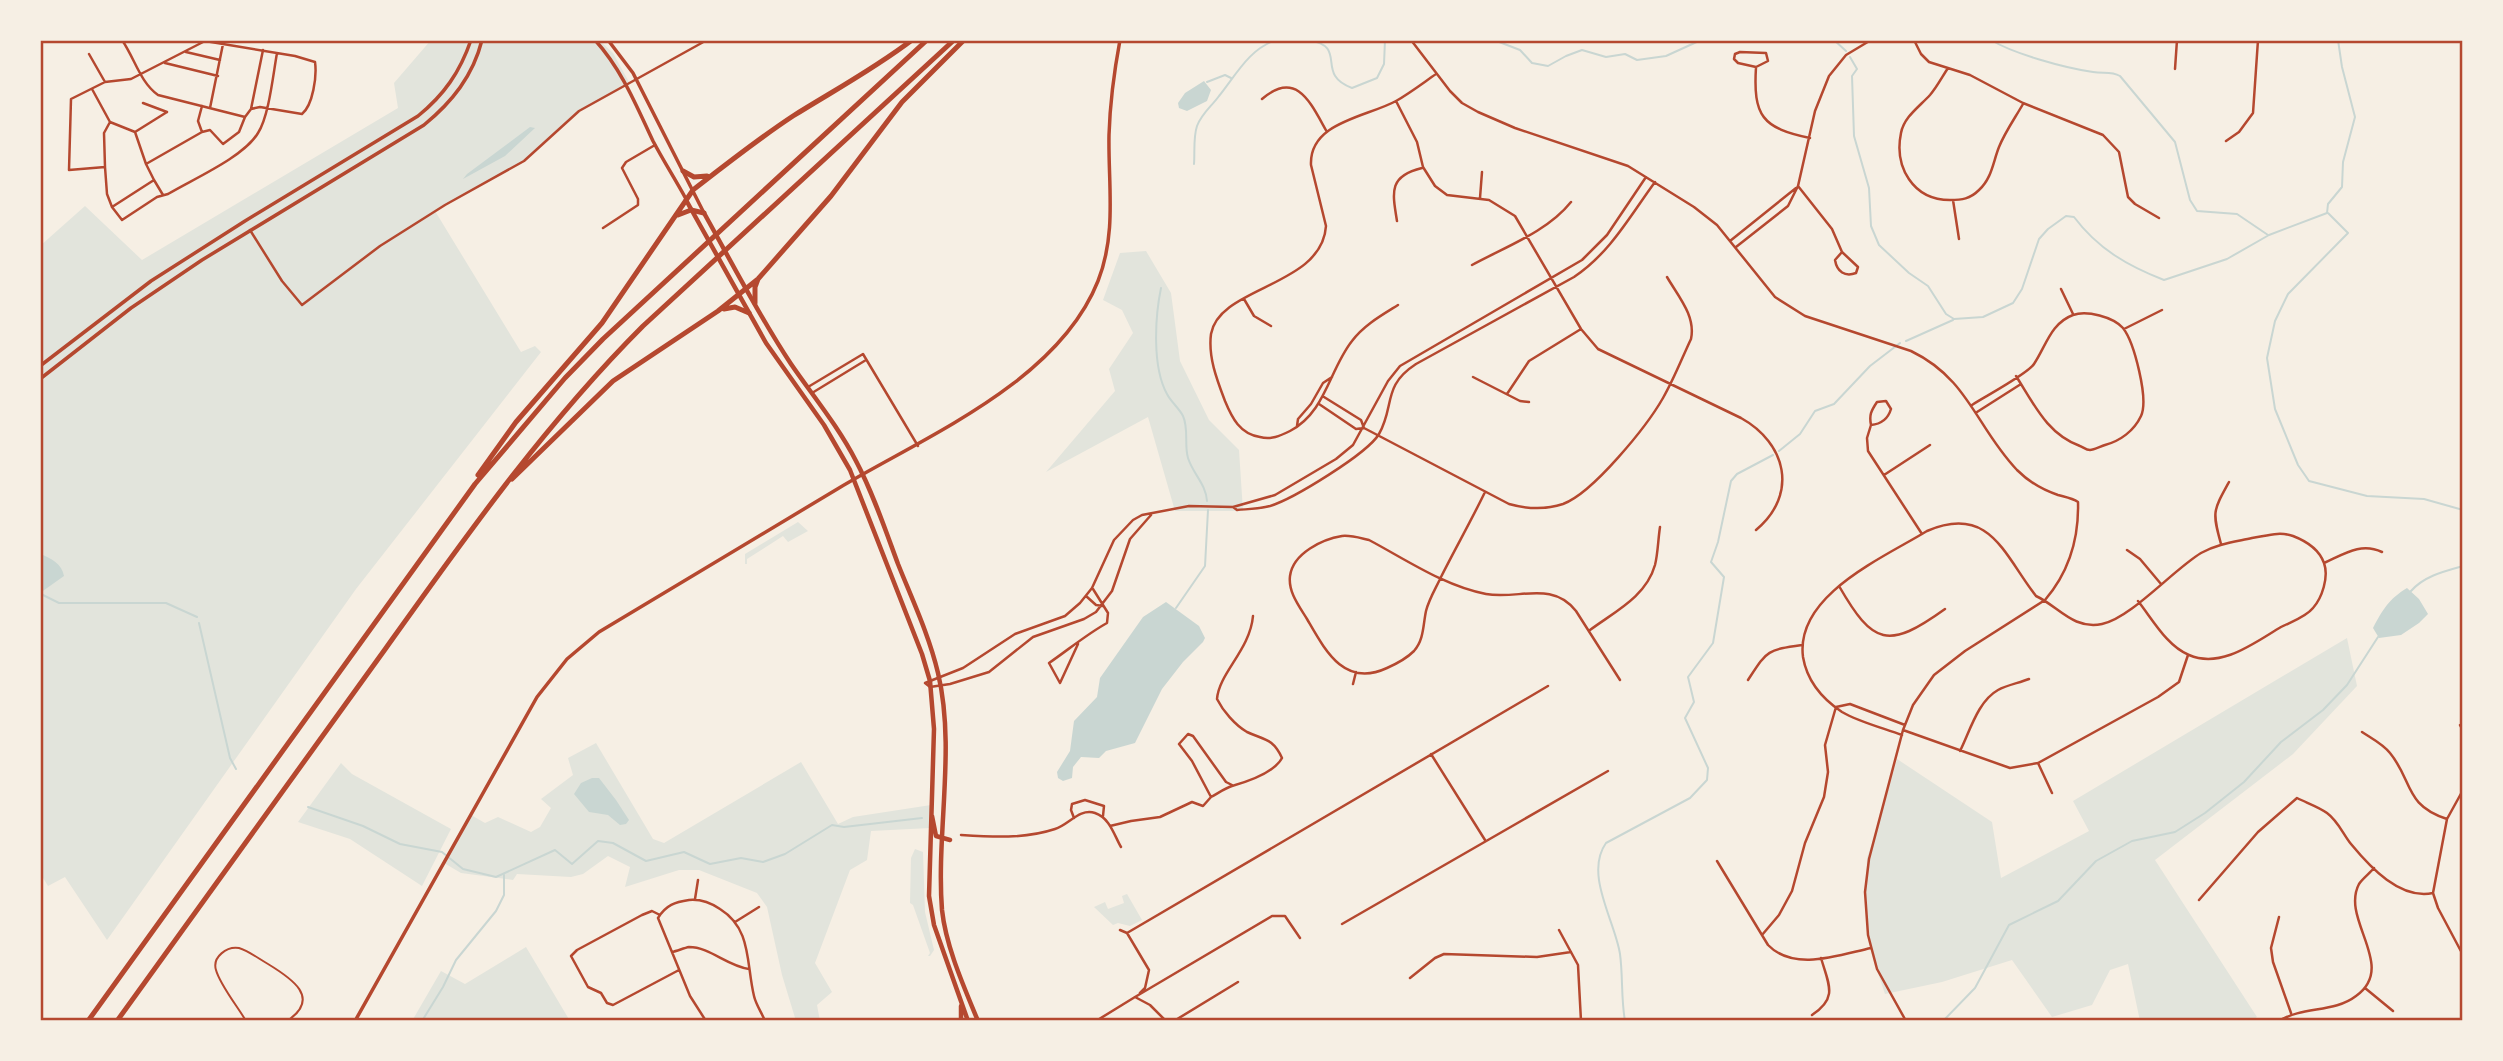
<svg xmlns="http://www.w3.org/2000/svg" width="2503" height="1061" font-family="'Noto Sans',sans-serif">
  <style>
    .green { fill: #e2e4dc }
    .water { fill: #c9d6d2 }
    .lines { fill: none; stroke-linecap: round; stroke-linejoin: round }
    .stream { stroke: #c9d6d2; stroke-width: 2 }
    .service { stroke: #b5482f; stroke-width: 2 }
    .minor { stroke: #b5482f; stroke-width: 2.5 }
    .tertiary { stroke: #b5482f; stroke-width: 3.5 }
    .secondary { stroke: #b5482f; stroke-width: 3.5 }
    .primary { stroke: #b5482f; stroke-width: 4.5 }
    .motorway { stroke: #b5482f; stroke-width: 5 }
    .neatline { fill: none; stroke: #b5482f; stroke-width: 2.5 }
  </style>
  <rect width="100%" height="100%" fill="#f6efe4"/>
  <path class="green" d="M431,40h168l14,13 16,29 -50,29 -55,50 -89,50 86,141 14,-6 6,6 -185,237 -249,351 -42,-63 -17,9 -8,-13v-627l45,-40 57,54 256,-152 -4,-25z
    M1146,251l25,42 9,68 29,59 30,30 4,61h-68l-27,-94 -102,55 69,-81 -6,-22 24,-36 -11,-23 -19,-10 17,-47z
    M798,522l10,9 -20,11 -5,-6 -36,23v5h-2v-10z
    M2347,638l10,48 -64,68 -138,106 102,157 -6,4h-111l-12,-57 -18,6 -18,35 -40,12 -40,-57 -70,22 -57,12 -14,-42 -6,-46 2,-48 13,-39 17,-60 95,63 9,56 88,-47 -16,-30z
    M596,743l57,96 11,4 137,-81 37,62 15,-7 78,-12 -1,23 -59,3 -4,29 -17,10 -35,93 17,29 -15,13 3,16h-24l-14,-46 -15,-68 -10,-14 -58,-23h-20l-54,17 5,-20 -22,-11 -25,18 -12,3 -54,-3 -4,6 -52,-7 -17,-10 27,-48 14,8 13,-6 33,15 9,-5 11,-19 -10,-9 32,-24 -5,-17z
    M341,763l11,11 99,55 -29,57 -72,-47 -52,-17z
    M915,849l8,3 2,60 9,38 -4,6h-2l2,-3 -17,-48 -3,-2 1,-45z
    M1127,894l15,26 -12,6 -12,-3 -5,2 -19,-18 11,-5 3,7 16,-6 -2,-7z
    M526,947l44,74h-158l29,-50 24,13z"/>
  <path class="water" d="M1204,81l7,9 -4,11 -20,10 -8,-3 -1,-5 7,-10z
    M530,127l5,1 -30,28 -42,23 4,-5z
    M40,554c11,4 22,10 24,22l-24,17z
    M2407,588l12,11 9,15 -9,9 -18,12 -22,3 -6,-10c10,-19 16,-29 34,-40z
    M1166,602l33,24 6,12 -2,4 -20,20 -21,27 -27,54 -29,8 -7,7 -18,-1 -8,10 -1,11 -9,3 -5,-3 -1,-6 13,-21 4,-30 23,-24 3,-19 43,-61z
    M592,778h7l17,22 13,20 -3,4 -6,1 -12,-10 -19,-3 -15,-18 7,-11z"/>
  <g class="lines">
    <path class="stream" d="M1309,40c40,7 5,34 43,48l25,-10 7,-14 1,-24
      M1494,40l26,10 12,13 16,3 18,-10 16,-6 24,7 19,-3 12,6 29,-4 35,-16
      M1834,40l12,11
      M1991,40c23,14 74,28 102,32 10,2 18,-1 27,4l55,66 15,58 7,11 40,3 31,21
      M1850,57l7,12 -5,7 2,60 15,52 2,38 8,19 30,28 19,13 18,28 8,5 29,-2 30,-14 9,-14 17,-50 9,-10 18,-13 8,1c24,32 54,49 90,63l63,-21 42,-24 58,-22
      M1207,82l18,-7 6,3
      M1194,164c1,-12 -1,-26 3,-38 5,-13 14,-19 22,-30 17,-21 30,-47 57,-56
      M2327,213l1,-9 14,-17 1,-25 12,-45 -13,-50 -4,-27
      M2328,213l20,20 -60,61 -13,27 -8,37 8,51 23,56 11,16 58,15 57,3 39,11
      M1161,288c-6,29 -9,79 6,106 4,8 12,14 16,22 6,13 1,29 5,42 5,16 18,26 19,43
      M1906,341l47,-21
      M1779,451l21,-17 15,-23 19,-7 36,-38 30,-23
      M2411,591c13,-15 34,-20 52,-25
      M41,594l18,9h107l31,14
      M1176,608l29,-42 3,-56
      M199,623l31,135 6,11
      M308,807l55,19 37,18 42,8 21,17 33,8 59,-27 17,14 26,-23 15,2 33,18 38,-9 26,12 31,-6 22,4 22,-8 47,-29 12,2 78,-9
      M422,1021l21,-34 13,-27 40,-49 8,-16v-20
      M1625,1021c-4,-22 -2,-45 -5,-67 -5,-33 -36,-80 -14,-111l84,-45 17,-18 1,-12 -23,-50 9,-16 -6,-25 25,-34 11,-66 -13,-15 7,-20 13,-61 6,-7 36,-19
      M1943,1021l32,-33 34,-63 49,-24 38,-40 36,-20 43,-9 30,-19 39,-31 37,-40 42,-32 24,-25 31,-48"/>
    <path class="service" d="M246,1021c-8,-14 -26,-36 -30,-51 -4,-13 11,-24 23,-22 10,3 20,11 29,16 23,14 54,34 19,57"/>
    <path class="minor" d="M122,40c13,19 18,42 36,55l87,22 6,-8 9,-2 42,7c11,-9 15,-38 13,-52l-20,-6 -90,-15 -74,38 -26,3 -34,17 -2,71 36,-3 2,27 5,13 42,-27 -8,-16 56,-32 -4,-11 4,-15
      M1411,40l39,51 12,12 16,9 37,16 113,38 66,41 23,18 58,72 30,19 106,35c58,28 65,76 106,119 11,11 26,20 41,25 7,2 14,3 20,7 1,37 -9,70 -33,98l-80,51 -31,24 -21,30 -10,25 -34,129 -4,33 3,43 9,34 29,52
      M1914,40l7,14 8,8 41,13 53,28 80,32 16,17 9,45 7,7 24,14
      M186,52l34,8
      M89,54l16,28
      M165,63l53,13
      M1756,67l-18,-4 -4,-4 1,-5 5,-2 26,1 2,8 -12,6c-3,49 6,61 54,71
      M1948,68c-6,9 -11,19 -18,27 -11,12 -26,22 -29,38 -7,34 12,67 49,67 12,0 20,-1 29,-10 13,-12 14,-28 20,-43 6,-15 16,-29 24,-43
      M2175,69l2,-29
      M92,89l18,33 25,10 32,-20
      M1262,99c35,-30 49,5 65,33
      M1396,101l21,41 6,25 12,19 12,9 42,5 26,16 66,113 17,20 143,69c45,25 58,76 15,112
      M143,103l24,9
      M210,108l13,-64
      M251,109l12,-59
      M135,132l11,32
      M202,132l8,-2 13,14 16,-12 6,-15
      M2226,141l13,-9 14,-19 5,-73
      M105,167l-1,-34 6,-11
      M154,180l9,15
      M1798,186l34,43 10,23 16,15 -2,6c-11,4 -19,-1 -21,-13l7,-8
      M1480,198l2,-26
      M1953,200l6,39
      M112,207l10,13 35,-23 11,-3c25,-15 76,-37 90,-61 11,-17 15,-58 19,-80
      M1397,221c-5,-30 -8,-45 25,-53
      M603,228l35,-23v-6l-16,-31 4,-6 29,-17
      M250,230l32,51 20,24 78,-59 65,-41 79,-44 55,-50 128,-71
      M1730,241l66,-53
      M1736,247l52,-41 10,-20 17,-75 14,-35 17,-21 25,-15
      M1472,265c33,-18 75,-33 99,-63
      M2061,289l12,25
      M1244,299l10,17 17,10
      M1398,305c-16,10 -34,20 -46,36 -23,29 -26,71 -62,90 -10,5 -19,9 -30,6 -20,-3 -28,-19 -35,-36 -8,-21 -17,-44 -14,-67 8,-48 111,-47 115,-108l-15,-61c-2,-43 56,-48 85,-64 14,-8 27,-18 40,-27
      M2124,329l38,-19
      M1473,377l47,24 9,1
      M808,387l55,-33 55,92
      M812,393l54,-33
      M1507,394l22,-33 52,-32
      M1324,397l37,23 3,8
      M1886,401l5,8c-3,10 -9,15 -20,16 -2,-10 0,-14 6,-23z
      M1319,404l37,25 8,-1 145,76c18,5 36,6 54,0 30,-11 84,-78 100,-106 11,-19 19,-40 28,-59 5,-23 -13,-43 -24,-62
      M1972,405c12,-8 56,-31 62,-41 12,-18 17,-41 39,-49 14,-5 40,2 50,13 11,14 26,71 18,88 -7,15 -21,25 -36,29 -4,1 -11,5 -15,5 -4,0 -7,-3 -10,-4 -33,-12 -46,-42 -64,-70
      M1977,412l44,-28
      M1871,425l-4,13 1,13 54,83
      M1297,426l1,-7 13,-15 12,-21 9,-6
      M1884,475l46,-30
      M1485,492c-14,29 -30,57 -44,85 -5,11 -12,22 -15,34 -3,14 -2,29 -12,40 -7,7 -18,13 -27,17 -43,20 -62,-18 -80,-49 -8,-13 -19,-27 -17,-43 3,-23 33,-37 52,-40 9,-1 18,2 27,4 36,19 75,46 117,54 32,6 66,-14 90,17l44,69
      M1233,507l42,-12 61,-36 17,-14 35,-64 12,-15 182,-106 25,-25 39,-58
      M1151,515l-21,24 -18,52 -16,21 -12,7 -51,18 -44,35 -39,12 -20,3 -5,-4 38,-15 52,-34 50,-18 15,-13 12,-15 22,-48 19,-20 9,-5 47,-9 44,1 4,3c11,-1 22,-1 33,-4 23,-7 97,-52 109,-72 16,-28 3,-48 37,-70l158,-87c36,-24 56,-61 81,-95
      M2221,544c-9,-32 -8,-33 8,-62
      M2127,550l13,9 21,25
      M2324,563c20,-9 37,-21 58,-11
      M1839,586c34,59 49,64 106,23
      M1086,596l10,9 7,1
      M1590,630c24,-18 56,-33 65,-65 3,-12 3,-25 5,-38
      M1078,644l-18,39 -11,-20c19,-13 38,-29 58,-40l1,-10 -15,-24
      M1748,680c19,-29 18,-30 54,-35
      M1353,684l3,-12
      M1836,707l14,-3 55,21
      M2460,725l3,6
      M1903,730l107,38 28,-5 120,-66 21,-15 9,-27
      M2362,732c9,6 21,12 28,21 23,28 14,52 57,66
      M1902,735c-19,-7 -43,-13 -60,-23 -21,-14 -35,-31 -39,-55 -8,-62 80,-99 124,-126 63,-27 77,24 109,65 22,10 37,34 66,28 29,-6 71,-54 99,-71 16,-9 33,-11 51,-15 14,-2 27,-7 41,-2 13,5 26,13 31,27 5,14 -2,35 -11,45 -7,9 -22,14 -32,19 -27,16 -60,42 -92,28 -22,-9 -36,-35 -51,-54
      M1960,751c10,-20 18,-50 38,-61 9,-5 21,-7 31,-11
      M1431,754l54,86
      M2038,763l14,30
      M2463,790l-16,29 -14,74 5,15 25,47
      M1211,797c6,-3 14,-9 21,-11 14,-4 42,-13 50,-28 -9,-20 -18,-18 -35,-26 -12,-7 -24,-21 -30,-33 2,-26 33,-49 36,-83
      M1074,818l-3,-8 1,-6 13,-4 19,6 -1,10
      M1110,826l21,-5 29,-4 32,-15 11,4 8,-9 -19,-36 -13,-17 9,-10 5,2 33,46 6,3
      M961,835c31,2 64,4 94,-6 14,-4 24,-21 40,-16 15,5 19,22 26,34
      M1717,861l51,84c26,27 71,10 103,3
      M695,899l3,-19
      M2199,900l59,-68 39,-34c10,5 22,9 30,15 11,8 16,21 24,31 19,23 49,56 82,49
      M660,915l-8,-4 -10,4 -65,35 -6,6 17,31 13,6 6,10 6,2 66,-35
      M2279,917l-8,31 2,14 18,51
      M735,922l24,-15
      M1342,924l266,-153
      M1120,930l7,3 22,37 -4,18 -5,5
      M1559,930l19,35 3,56
      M1127,933l421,-247
      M1762,935l17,-20 13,-24 13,-48 19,-46 4,-25 -3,-27 11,-38
      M672,952c5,-1 12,-4 17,-5 21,0 38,19 60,22
      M1410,978l25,-20 9,-4 93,3 34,-5
      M2365,988l28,23
      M1135,997l137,-81h13l15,22
      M1812,1015c26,-17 17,-30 9,-57
      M706,1021l-16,-25 -32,-78c8,-13 17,-16 31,-18 11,-1 22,3 31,9 32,20 26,54 34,87 2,9 8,17 11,25
      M1096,1021l39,-24 15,8 16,16
      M1174,1021l64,-39
      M2279,1021c24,-15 55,-8 77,-25 42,-30 -16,-76 3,-112 3,-5 11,-11 15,-16"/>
    <path class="tertiary" d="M40,366l111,-85 94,-60 173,-105c26,-21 42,-44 53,-76
      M40,379l91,-71 71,-48 222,-135c28,-23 49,-49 58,-85"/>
    <path class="secondary" d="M595,40c27,30 41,65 58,101 10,19 22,38 33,58
      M608,40l25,33 71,140
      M355,1021l182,-324 30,-38 32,-27c80,-48 160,-96 240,-144 87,-52 219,-106 259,-207 19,-48 10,-97 11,-146 1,-32 5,-63 11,-95"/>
    <path class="primary" d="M686,200l80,143 58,82 26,45 72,184 8,27 4,48 -5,167 5,29 34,96
      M704,213c28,50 55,103 87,151 22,32 47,62 65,97 17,32 29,68 42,103 14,35 31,71 40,109 18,75 -2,160 4,237 4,37 22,77 36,111
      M932,816l4,20 14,4
      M961,1006v15"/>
    <path class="motorway" d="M683,171l11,6 13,-1
      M678,215l13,-5 13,3
      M755,303v-16l3,-8
      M724,309l11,-2 14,6
      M478,475l38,-53 86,-99 91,-133c32,-25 65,-51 100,-74 40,-25 81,-47 119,-76
      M512,479l101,-98 105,-70 40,-32 73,-83 71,-94 62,-62
      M88,1021l387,-537 90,-106 38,-39 324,-299
      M117,1021c90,-124 179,-249 269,-373 80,-112 159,-224 257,-322l311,-286"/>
  </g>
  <rect width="2503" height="1061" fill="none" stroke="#f6efe4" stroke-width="84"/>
  <rect x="42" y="42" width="2419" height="977" class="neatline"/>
</svg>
